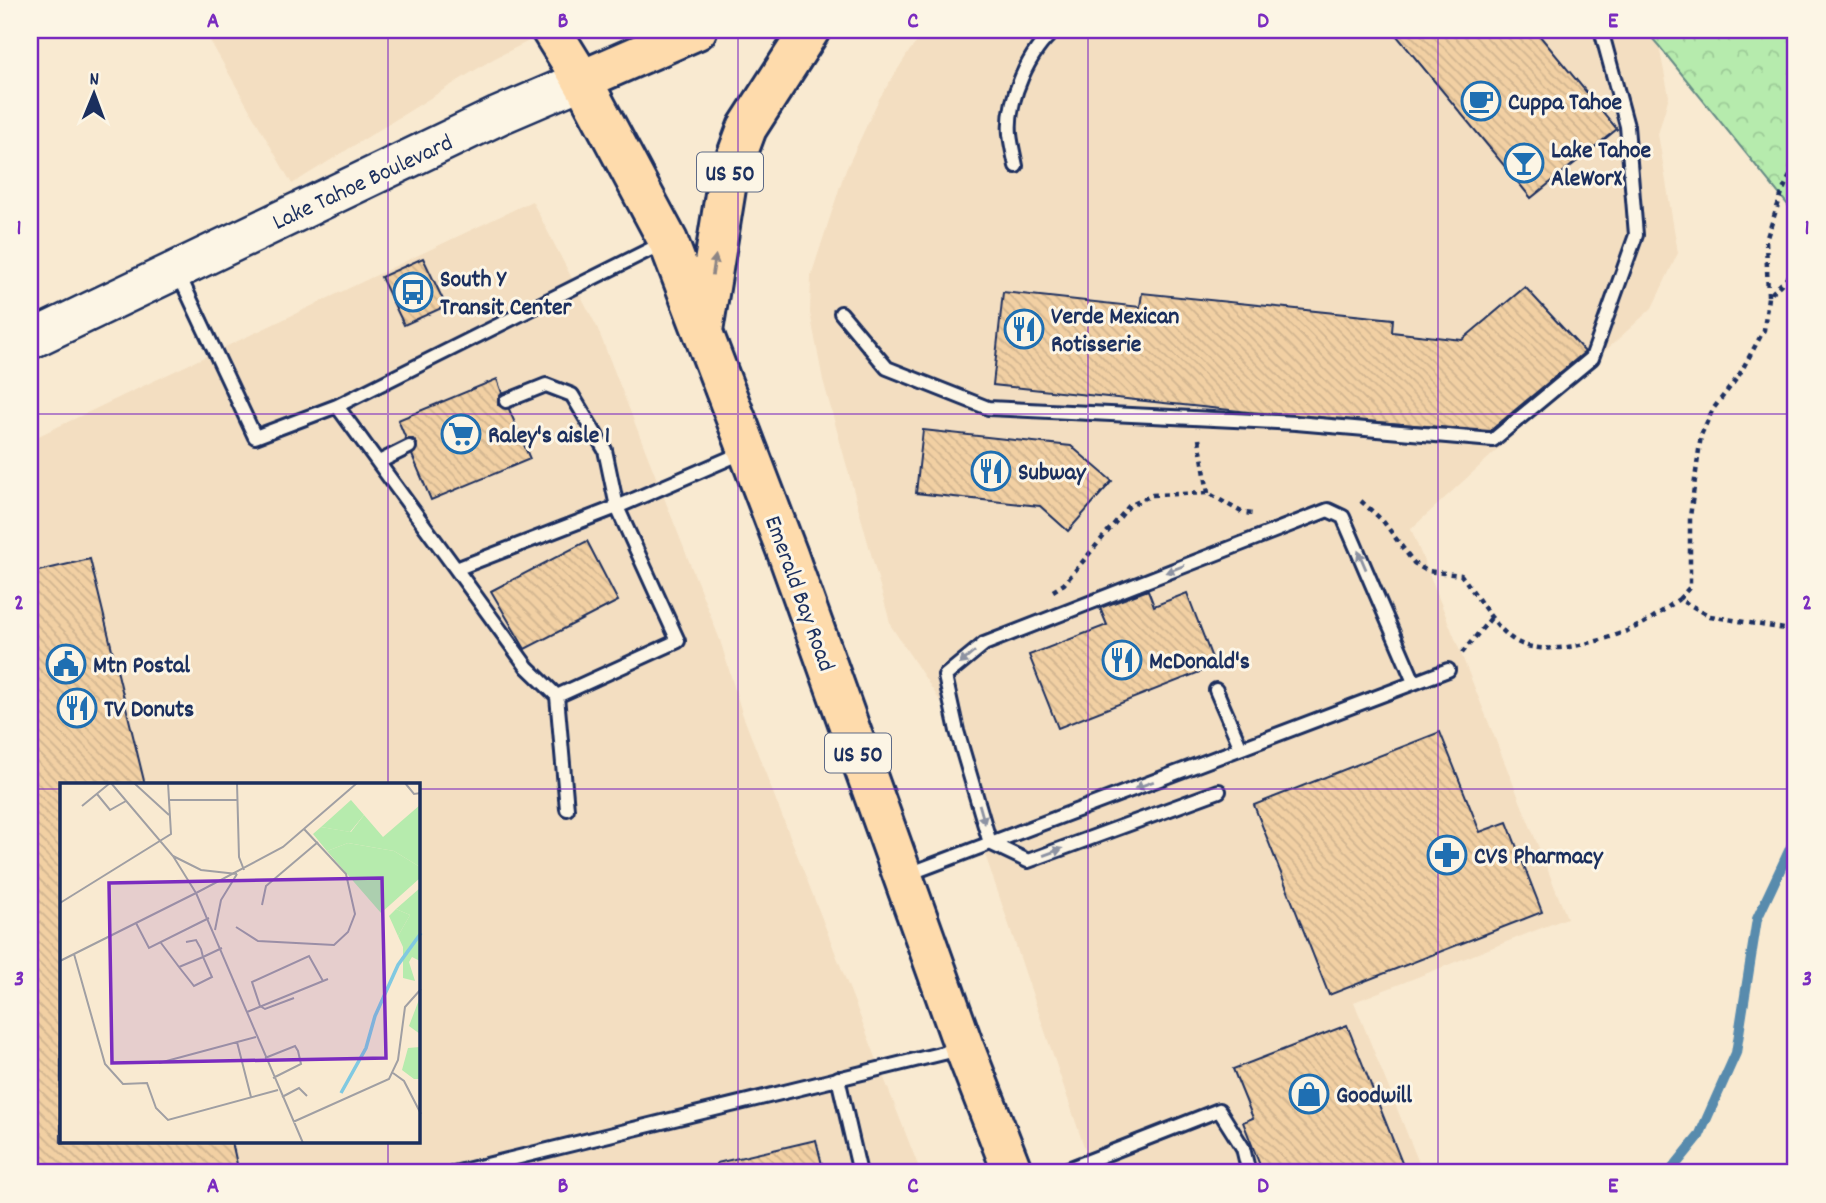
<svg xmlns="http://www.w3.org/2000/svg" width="1826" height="1203" font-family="Dekko,sans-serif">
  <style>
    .built { fill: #f3dec1; fill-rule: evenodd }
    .forest { fill: url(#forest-crowns); stroke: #688d86; stroke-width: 2 }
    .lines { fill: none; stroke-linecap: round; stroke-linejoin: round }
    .stream { stroke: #588bad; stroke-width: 10 }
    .building { fill: url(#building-back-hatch); stroke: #1b2f5e; stroke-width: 2 }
    .service-casing { stroke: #1b2f5e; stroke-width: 18 }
    .secondary-casing { stroke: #1b2f5e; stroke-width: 42 }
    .primary-casing { stroke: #1b2f5e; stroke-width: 44 }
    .trunk-casing { stroke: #1b2f5e; stroke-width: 44 }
    .path { stroke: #1b2f5e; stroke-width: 4.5; stroke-dasharray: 5 5; stroke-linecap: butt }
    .service { stroke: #fcf5e5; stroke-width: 12 }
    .secondary { stroke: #fcf5e5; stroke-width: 37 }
    .primary { stroke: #fedbac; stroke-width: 38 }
    .trunk { stroke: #fedbac; stroke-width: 38 }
    .oneway { fill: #8c8585 }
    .oneway2 { fill: #8c92a2 }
    .grid { fill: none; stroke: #7b2cbf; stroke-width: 2; stroke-opacity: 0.55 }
    .labels { text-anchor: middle; stroke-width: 6; stroke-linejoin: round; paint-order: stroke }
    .shield { fill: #fcf5e5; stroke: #5e6a86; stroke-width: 2 }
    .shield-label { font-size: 23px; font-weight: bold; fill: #1b2f5e }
    .poi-label { font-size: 24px; font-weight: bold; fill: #1b2f5e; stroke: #fcf5e5; text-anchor: start }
    .street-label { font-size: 24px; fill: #1b2f5e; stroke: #fcf5e5 }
    .inset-river { fill: none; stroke: #80c9e1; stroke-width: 3.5 }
    .inset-road { fill: none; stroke: #a09fa3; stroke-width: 2 }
    .view { fill: #7b2cbf; fill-opacity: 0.15; stroke: #7b2cbf; stroke-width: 3.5 }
    .inset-edge { fill: none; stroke: #1b2f5e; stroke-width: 3.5 }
    .neatline { fill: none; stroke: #7b2cbf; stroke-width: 2.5 }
    .grid-label { font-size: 23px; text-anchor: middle; font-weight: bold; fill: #7b2cbf }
  </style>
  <defs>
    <pattern id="forest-crowns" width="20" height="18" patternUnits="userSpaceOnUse" patternTransform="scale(1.75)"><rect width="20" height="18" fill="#b6ebad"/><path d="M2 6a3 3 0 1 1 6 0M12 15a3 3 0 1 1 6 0" fill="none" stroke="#9cca97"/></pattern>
    <pattern id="building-back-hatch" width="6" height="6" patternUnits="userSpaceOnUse" patternTransform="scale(1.75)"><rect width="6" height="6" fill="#f2d0a3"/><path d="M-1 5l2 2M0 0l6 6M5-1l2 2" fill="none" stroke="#cfb38f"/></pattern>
  </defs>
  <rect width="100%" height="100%" fill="#f9ead1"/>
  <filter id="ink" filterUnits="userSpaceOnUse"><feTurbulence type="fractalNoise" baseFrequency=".0143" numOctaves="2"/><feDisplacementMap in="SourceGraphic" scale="14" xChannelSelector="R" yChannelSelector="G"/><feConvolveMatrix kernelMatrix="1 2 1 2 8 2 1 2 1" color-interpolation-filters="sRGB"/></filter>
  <g filter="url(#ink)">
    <path class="built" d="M204,30h347l-58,29 -201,125z
      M928,30h717l14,16 10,50 -11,38 20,119 -26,55 -241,221 156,389 -213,84 69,171h-330l-122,-360 -25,-103 -55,-84 -68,-246 -13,-67 1,-37 33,-102 35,-75 31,-49z
      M532,201l65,126 123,313 22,73 179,460h-891v-733zM61,785h357v357h-357z"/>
    <path class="forest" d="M1645,30h151v185l-137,-169z"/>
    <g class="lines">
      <path class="stream" d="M1669,1173l30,-37 37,-83 21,-134 39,-83"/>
    </g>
    <path class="building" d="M1392,30h143l82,99 -86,69z
      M423,258l23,48 -42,19 -23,-48z
      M1525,287l60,65 -95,79 -241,-19 -256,-27 10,-93 137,15 2,-14 251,26 -1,13 70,8z
      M497,379l5,14 -4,6v6l11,4 21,50 -99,41 -19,-45 5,-11 -4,-5h-7l-8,-19z
      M923,430l148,16 41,35 -44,50 -28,-25 -124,-13z
      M587,541l31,60 -93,48 -34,-58z
      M90,559l55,226h-84v357h171l7,31h-203l-6,-26v-574z
      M1148,590l6,16 33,-13 28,73 -157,62 -29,-73 78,-30 -7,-17z
      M1440,732l40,100 27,-10 35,90 -213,83 -75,-190z
      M1347,1025l59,148h-143l-20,-51 10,-4 -20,-49z
      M816,1140l8,33h-106l-1,-10z"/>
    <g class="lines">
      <defs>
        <path id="service" d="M1016,166c-2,-10 -5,-22 -6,-32 -3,-34 19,-83 45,-104
          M178,273l77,164 82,-31 326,-163
          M841,313l46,55 101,40 308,15 197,17 99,-82 44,-123 -9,-109 -26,-96
          M506,401l40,-16 26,10 33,55 12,57 61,134 -121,55 -30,-29 -71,-98 161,-62 127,-55
          M337,406l119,163
          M379,462l30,-15
          M1216,690l25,58
          M557,696l10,113
          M1219,791l-191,70 -38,-18 -33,-112 -12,-55 39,-32 344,-134 15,7 71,165
          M906,875l542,-205
          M838,1078l22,95
          M454,1173l506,-124
          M1058,1173l161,-63 24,38 6,25"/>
        <path id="secondary" d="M30,340l468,-224 84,-36"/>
        <path id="primary" d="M551,30l31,50"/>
        <path id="trunk" d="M697,30l-115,50 86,161 120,314 176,492 49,126
          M703,331l24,-149 20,-54 63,-98"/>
      </defs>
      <use href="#service" class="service-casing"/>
      <use href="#secondary" class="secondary-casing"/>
      <use href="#primary" class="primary-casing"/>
      <use href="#trunk" class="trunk-casing"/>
      <path class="path" d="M1796,269l-28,28 -4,33 -26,47 -25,32 -12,26 -11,82v70l-11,12 31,17 86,15
        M1768,296l-2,-56 17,-50 13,-27
        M1199,439l9,54
        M1361,501l22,20 31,42 13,8 34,4c17,21 29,46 50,63 29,24 103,1 133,-15 12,-7 24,-16 35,-24
        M1053,591l11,-7 65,-78 23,-11 56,-2 35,20 10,1
        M1462,653l29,-35"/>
      <use href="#service" class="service"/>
      <use href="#secondary" class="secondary"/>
      <use href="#primary" class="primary"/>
      <use href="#trunk" class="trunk"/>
    </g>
    <defs><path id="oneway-solid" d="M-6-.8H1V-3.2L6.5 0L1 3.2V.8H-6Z" transform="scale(1.75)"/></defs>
    <use class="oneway" href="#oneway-solid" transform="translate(714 265) rotate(-81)"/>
    <g class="oneway2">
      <use href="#oneway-solid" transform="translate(1362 560) rotate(-113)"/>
      <use href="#oneway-solid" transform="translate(1175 569) rotate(159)"/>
      <use href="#oneway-solid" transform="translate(967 658) rotate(140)"/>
      <use href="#oneway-solid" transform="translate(1144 785) rotate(159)"/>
      <use href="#oneway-solid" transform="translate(982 814) rotate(74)"/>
      <use href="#oneway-solid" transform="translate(1053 852) rotate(-20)"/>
    </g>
  </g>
  <path class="grid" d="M388,30v755M738,30v1143M1088,30v1143M1438,30v1143M30,414h1766M30,789h31M418,789h1378M388,1142v31"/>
  <defs>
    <symbol id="cafe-ring" viewBox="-11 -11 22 22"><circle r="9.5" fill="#fcf5e5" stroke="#1f6fb2" stroke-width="1.5"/><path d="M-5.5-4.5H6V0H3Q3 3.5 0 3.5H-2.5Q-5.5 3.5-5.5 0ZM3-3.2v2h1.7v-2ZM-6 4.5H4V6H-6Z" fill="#1f6fb2"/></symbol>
    <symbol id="bar-ring" viewBox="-11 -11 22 22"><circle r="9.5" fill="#fcf5e5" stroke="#1f6fb2" stroke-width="1.5"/><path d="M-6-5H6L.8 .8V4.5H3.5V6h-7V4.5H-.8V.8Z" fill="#1f6fb2"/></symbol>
    <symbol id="bus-ring" viewBox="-11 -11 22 22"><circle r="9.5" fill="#fcf5e5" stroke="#1f6fb2" stroke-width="1.5"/><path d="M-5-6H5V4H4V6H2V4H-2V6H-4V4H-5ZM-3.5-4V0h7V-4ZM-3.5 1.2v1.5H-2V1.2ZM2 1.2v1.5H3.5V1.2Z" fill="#1f6fb2"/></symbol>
    <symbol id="restaurant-ring" viewBox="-11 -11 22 22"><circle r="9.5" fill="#fcf5e5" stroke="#1f6fb2" stroke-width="1.5"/><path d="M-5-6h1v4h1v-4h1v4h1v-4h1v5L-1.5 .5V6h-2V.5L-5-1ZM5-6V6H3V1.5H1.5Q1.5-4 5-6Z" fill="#1f6fb2"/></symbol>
    <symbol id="supermarket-ring" viewBox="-11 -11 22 22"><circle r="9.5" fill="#fcf5e5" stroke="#1f6fb2" stroke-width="1.5"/><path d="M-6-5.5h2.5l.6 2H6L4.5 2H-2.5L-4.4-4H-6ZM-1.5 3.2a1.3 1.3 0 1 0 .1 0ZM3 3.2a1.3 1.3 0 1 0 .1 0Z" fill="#1f6fb2"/></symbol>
    <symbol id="civic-ring" viewBox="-11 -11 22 22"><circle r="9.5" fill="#fcf5e5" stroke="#1f6fb2" stroke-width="1.5"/><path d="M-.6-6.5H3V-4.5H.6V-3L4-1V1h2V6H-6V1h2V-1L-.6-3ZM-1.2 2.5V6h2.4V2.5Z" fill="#1f6fb2"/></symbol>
    <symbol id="pharmacy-ring" viewBox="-11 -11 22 22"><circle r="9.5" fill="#fcf5e5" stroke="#1f6fb2" stroke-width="1.5"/><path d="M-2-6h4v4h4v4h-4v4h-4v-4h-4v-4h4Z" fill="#1f6fb2"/></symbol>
    <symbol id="shop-ring" viewBox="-11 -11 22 22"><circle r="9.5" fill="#fcf5e5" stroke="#1f6fb2" stroke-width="1.5"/><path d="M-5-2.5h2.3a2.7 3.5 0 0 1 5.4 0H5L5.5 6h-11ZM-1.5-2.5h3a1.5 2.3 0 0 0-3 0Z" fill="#1f6fb2"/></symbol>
  </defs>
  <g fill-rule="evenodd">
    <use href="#cafe-ring" x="1459" y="79" width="44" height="44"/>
    <use href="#bar-ring" x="1502" y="141" width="44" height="44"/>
    <use href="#bus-ring" x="391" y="270" width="44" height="44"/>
    <use href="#restaurant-ring" x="1002" y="307" width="44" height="44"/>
    <use href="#supermarket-ring" x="439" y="412" width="44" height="44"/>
    <use href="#restaurant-ring" x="969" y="449" width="44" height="44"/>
    <use href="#restaurant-ring" x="1100" y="638" width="44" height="44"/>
    <use href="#civic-ring" x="44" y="642" width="44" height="44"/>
    <use href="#restaurant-ring" x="55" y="686" width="44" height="44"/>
    <use href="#pharmacy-ring" x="1425" y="833" width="44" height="44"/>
    <use href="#shop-ring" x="1287" y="1072" width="44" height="44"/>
  </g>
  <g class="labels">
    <g class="shield">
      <rect x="697" y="152.5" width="66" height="39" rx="5"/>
      <rect x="825" y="733.5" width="66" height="39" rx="5"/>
    </g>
    <g class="shield-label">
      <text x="730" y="180">US 50</text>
      <text x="858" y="761">US 50</text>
    </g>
    <g class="poi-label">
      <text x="1508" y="109">Cuppa Tahoe</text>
      <text x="1551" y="157">Lake Tahoe<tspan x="1551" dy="28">AleWorX</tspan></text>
      <text x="440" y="286">South Y<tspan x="440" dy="28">Transit Center</tspan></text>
      <text x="1051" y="323">Verde Mexican<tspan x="1051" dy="28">Rotisserie</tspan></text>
      <text x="488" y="442">Raley's aisle 1</text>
      <text x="1018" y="479">Subway</text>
      <text x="1149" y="668">McDonald's</text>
      <text x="93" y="672">Mtn Postal</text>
      <text x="104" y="716">TV Donuts</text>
      <text x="1474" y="863">CVS Pharmacy</text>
      <text x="1336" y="1102">Goodwill</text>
    </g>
    <g class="street-label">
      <text transform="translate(362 181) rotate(-25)" y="8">Lake Tahoe Boulevard</text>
      <text transform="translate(801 593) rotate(70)" y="8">Emerald Bay Road</text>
    </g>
  </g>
  <g transform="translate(60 783)">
    <rect width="360" height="360" fill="#f9ead1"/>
    <path d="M360,22v62l-26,-16 -46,-8 -21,8 -14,-17 8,-7 30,5 13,-17 19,22zM336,126l14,6 -12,21 -9,-20z" fill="#b6ebad"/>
    <path d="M291,17l13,15 -14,17 -29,-5zM288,60l46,8 26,16v11l-39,35 -54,-62zM360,105v73l-8,-4 -3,5 6,19 -12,-3v-31l-5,-11 12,-21 -14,-6zM360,214v37l-11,-8zM360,264v32h-6l-12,-9 6,-22z" fill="#b6ebad"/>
    <path class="inset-river" d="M281,310l25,-45 9,-32 23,-51 23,-32"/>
    <path class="inset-road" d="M74,0l35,32M177,0l2,74 5,13M345,0l9,11 7,-1M37,11l13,16 16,-9M109,17h68M22,23l28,-23M113,73l28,14 36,4M0,120l111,-69 -3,-51M202,122l4,-19 52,-44M76,140l13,25 60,-30M176,144l22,14 76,4 14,-13 7,-18 -9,-40 -42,-45M155,147l6,-30 16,-26M126,159l10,-2 5,9 2,8 9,20 -18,9 -15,-19 24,-10 19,-9M101,160l18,24M14,171l31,110 18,20 24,-1 9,25 12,12 110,-30M0,178l136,-68 -23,-37 -62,-73M200,223l-8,-24 57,-26 14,25M200,223l5,3 29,-11M187,229l81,-33M177,259l14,55M205,275l30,-12 3,5 3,13 -28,14M99,280l97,-26M333,290l11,8 17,33M222,314l17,-9 8,8M233,339l96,-43 9,-19 7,-53 16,-18M243,360l-107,-250 87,-46 74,-64"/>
    <path class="view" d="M322,95l4,180 -274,5 -3,-180z"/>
    <rect width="360" height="360" class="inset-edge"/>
  </g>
  <rect width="1826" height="1203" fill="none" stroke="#fcf5e5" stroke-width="77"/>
  <g transform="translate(94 94) rotate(1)" stroke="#fcf5e5" stroke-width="5" paint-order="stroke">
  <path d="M0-5L12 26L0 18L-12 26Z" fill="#1b2f5e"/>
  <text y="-10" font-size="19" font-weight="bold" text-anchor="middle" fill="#1b2f5e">N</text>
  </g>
  <rect x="38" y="38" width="1749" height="1126" class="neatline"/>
  <g class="grid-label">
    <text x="213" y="27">A</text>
    <text x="563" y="27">B</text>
    <text x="913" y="27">C</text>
    <text x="1263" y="27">D</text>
    <text x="1613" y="27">E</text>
    <text x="19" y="234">1</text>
    <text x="1807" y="234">1</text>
    <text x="19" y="609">2</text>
    <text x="1807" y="609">2</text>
    <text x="19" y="985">3</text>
    <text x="1807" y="985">3</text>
    <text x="213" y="1192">A</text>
    <text x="563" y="1192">B</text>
    <text x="913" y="1192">C</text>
    <text x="1263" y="1192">D</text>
    <text x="1613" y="1192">E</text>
  </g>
</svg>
